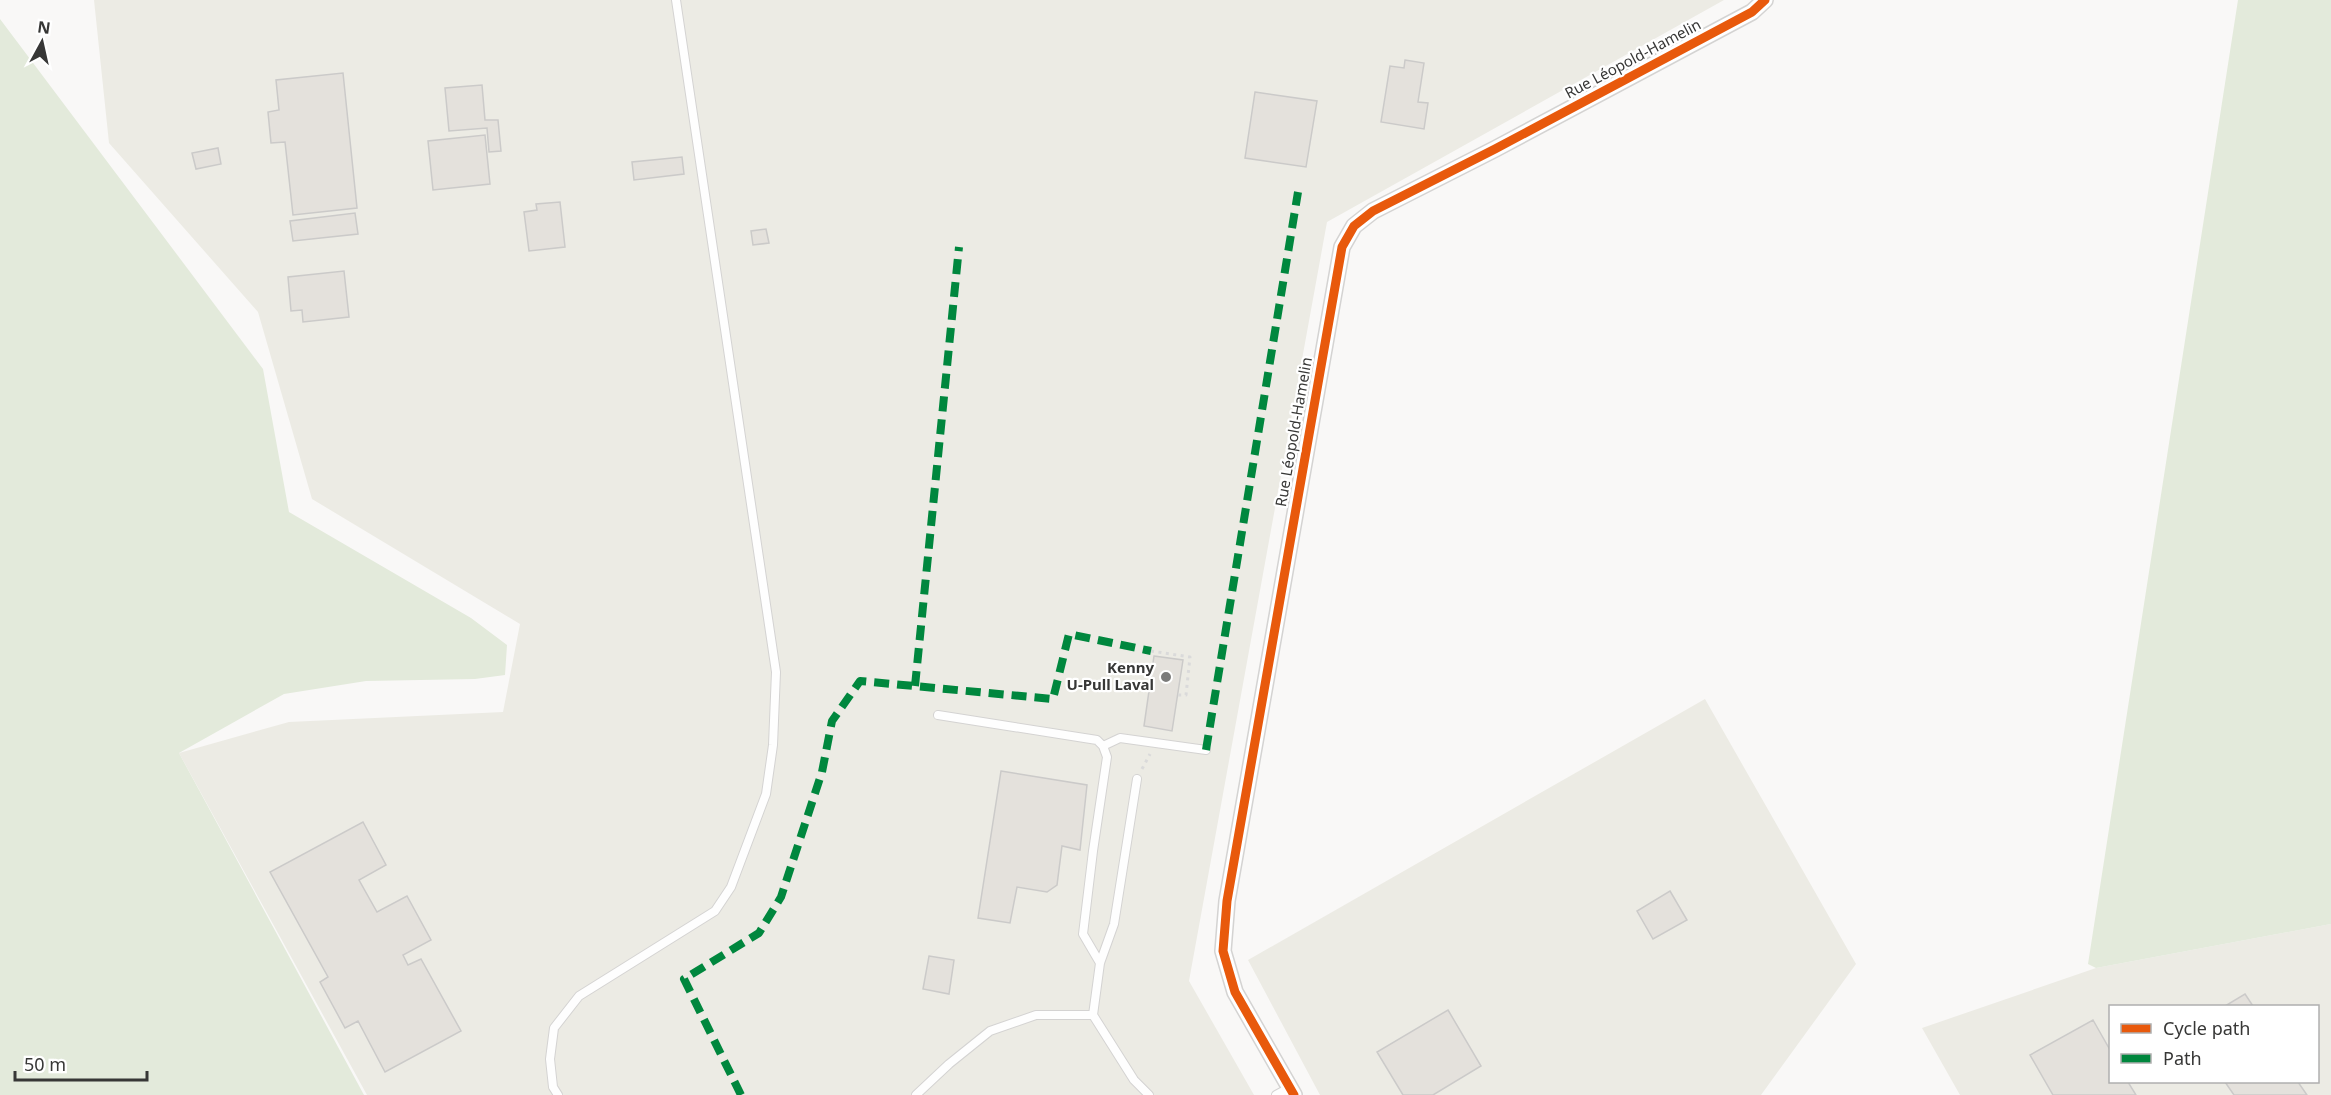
<svg xmlns="http://www.w3.org/2000/svg" width="2331" height="1095" font-family="'Noto Sans',sans-serif">
  <style>
    .built { fill: #ecebe4; fill-rule: evenodd }
    .green { fill: #e3eadb }
    .building { fill: #e4e1dc; stroke: #cbcac9; stroke-width: 1.5 }
    .lines { fill: none; stroke-linecap: round; stroke-linejoin: round }
    .service-casing { stroke: #d4d3d2; stroke-width: 10 }
    .minor-casing { stroke: #d4d3d2; stroke-width: 18 }
    .path { stroke: #dadada; stroke-width: 3; stroke-dasharray: 3 4.5; stroke-linecap: butt }
    .service { stroke: #fefefe; stroke-width: 8 }
    .minor { stroke: #fefefe; stroke-width: 15 }
    .quiet { stroke: #00873e; stroke-width: 8; stroke-dasharray: 15 8; stroke-linecap: butt }
    .cycleway-casing { stroke: #fff; stroke-width: 13 }
    .cycleway { stroke: #e8590c; stroke-width: 9 }
    .poi-dot { fill: #7b7b7a; stroke: #fff; stroke-width: 2 }
    .labels { text-anchor: middle; stroke-width: 4.5; stroke-linejoin: round; paint-order: stroke }
    .street-label { font-size: 15px; fill: #373736; stroke: #fff }
    .poi-label { font-size: 15px; font-weight: bold; fill: #373736; stroke: #fff; text-anchor: end }
  </style>
  <rect width="100%" height="100%" fill="#f9f8f7"/>
  <path class="built" d="M94,0h1630l-397,222 -138,759 65,114h-887l-188,-342 110,-31 214,-10 17,-88 -208,-125 -54,-187 -149,-169z
    M1705,699l151,265 -95,131h-441l-72,-135z
    M2331,924v171h-371l-38,-67 174,-60zM2110,1006h208v76h-208z"/>
  <path class="green" d="M2238,0h93v924l-235,44 -8,-4z
    M0,19l263,350 26,143 182,106 36,27 -2,30 -30,4 -109,2 -82,13 -105,59 185,342h-364z"/>
  <path class="building" d="M1405,60l19,3 -6,39 10,1 -4,26 -43,-7 9,-56 14,2z
    M343,73l14,135 -64,7 -8,-73 -14,1 -3,-31 11,-2 -3,-30z
    M482,85l3,35h13l3,31 -12,1 -2,-24 -38,3 -4,-43z
    M1255,92l62,9 -11,66 -61,-9z
    M485,135l5,49 -57,6 -5,-49z
    M218,148l3,16 -25,5 -4,-16z
    M682,157l2,17 -50,6 -2,-18z
    M560,202l5,45 -36,4 -5,-39 13,-2 -1,-6z
    M355,213l3,21 -65,7 -3,-20z
    M766,229l3,14 -16,2 -2,-14z
    M344,271l5,46 -46,5 -1,-12 -11,1 -3,-34z
    M1154,656l29,4 -11,71 -28,-5z
    M1001,771l86,14 -7,65 -18,-4 -5,39 -10,7 -30,-5 -7,36 -32,-5z
    M363,822l23,43 -27,15 18,32 30,-16 24,44 -28,15 5,10 13,-6 40,72 -76,41 -27,-51 -13,7 -25,-46 8,-5 -58,-105z
    M1670,891l17,29 -34,19 -16,-28z
    M929,956l25,4 -5,34 -26,-5z
    M2245,994l8,12h-28z
    M1448,1010l33,56 -48,29h-30l-26,-43z
    M2093,1020l17,30v32h18l8,13h-83l-23,-40z
    M2225,1082h73l9,13h-73z"/>
  <g class="lines">
    <defs>
      <path id="service" d="M938,715l159,25 6,6 4,11 -14,94 -10,83 17,29
        M1103,746l17,-8 86,12
        M1093,1015l41,65 15,15
        M558,1095l-5,-8 -3,-28 4,-31 25,-32 136,-85 16,-24 35,-93 7,-49 3,-73 -100,-672
        M916,1095l33,-31 41,-33 46,-16h57l7,-52 14,-39 23,-145
        M1276,1095l13,-7"/>
      <path id="minor" d="M1294,1095l-59,-103 -12,-41 4,-50 115,-654 12,-21 19,-15 122,-62 257,-137 13,-12"/>
    </defs>
    <use href="#service" class="service-casing"/>
    <use href="#minor" class="minor-casing"/>
    <path class="path" d="M1151,651l39,6 -4,38h-8
      M1142,769l8,-15"/>
    <use href="#service" class="service"/>
    <use href="#minor" class="minor"/>
    <path class="quiet" d="M915,686l44,-439
      M1206,750l92,-558
      M741,1095l-57,-116 75,-46 22,-36 41,-125 10,-51 28,-40 193,18 16,-65 82,17"/>
    <defs>
      <path id="cycleway" d="M1294,1095l-59,-103 -12,-41 4,-50 115,-654 12,-21 19,-15 122,-62 257,-137 13,-12"/>
    </defs>
    <use href="#cycleway" class="cycleway-casing"/>
    <use href="#cycleway" class="cycleway"/>
  </g>
  <circle class="poi-dot" cx="1166" cy="677" r="6"/>
  <g class="labels">
    <g class="street-label">
      <text transform="translate(1633 59) rotate(-28)" y="5">Rue Léopold-Hamelin</text>
      <text transform="translate(1294 432) rotate(-80)" y="5">Rue Léopold-Hamelin</text>
    </g>
    <g class="poi-label">
      <text x="1154" y="673">Kenny<tspan x="1154" dy="17">U-Pull Laval</tspan></text>
    </g>
  </g>
  <rect x="2109" y="1005" width="210" height="78" fill="#ffffff" stroke="#afafaf" stroke-width="1.5"/>
  <rect x="2121" y="1024" width="30" height="9" fill="#e8590c" stroke="#afafaf" stroke-width="1.5"/>
  <text x="2163" y="1035" font-size="18" fill="#373736">Cycle path</text>
  <rect x="2121" y="1054" width="30" height="9" fill="#00873e" stroke="#afafaf" stroke-width="1.5"/>
  <text x="2163" y="1065" font-size="18" fill="#373736">Path</text>
  <g transform="translate(42 42) rotate(8)" stroke="#ffffff" stroke-width="4.5" paint-order="stroke">
  <path d="M0-4.5L10 22L0 15L-10 22Z" fill="#373736"/>
  <text y="-9" font-size="16" font-weight="bold" text-anchor="middle" fill="#373736">N</text>
  </g>
  <path d="M15 1071v9h132v-9" fill="none" stroke="#373736" stroke-width="3"/>
  <text x="24" y="1071" font-size="18" fill="#373736" stroke="#ffffff" stroke-width="4.5" paint-order="stroke">50 m</text>
</svg>
